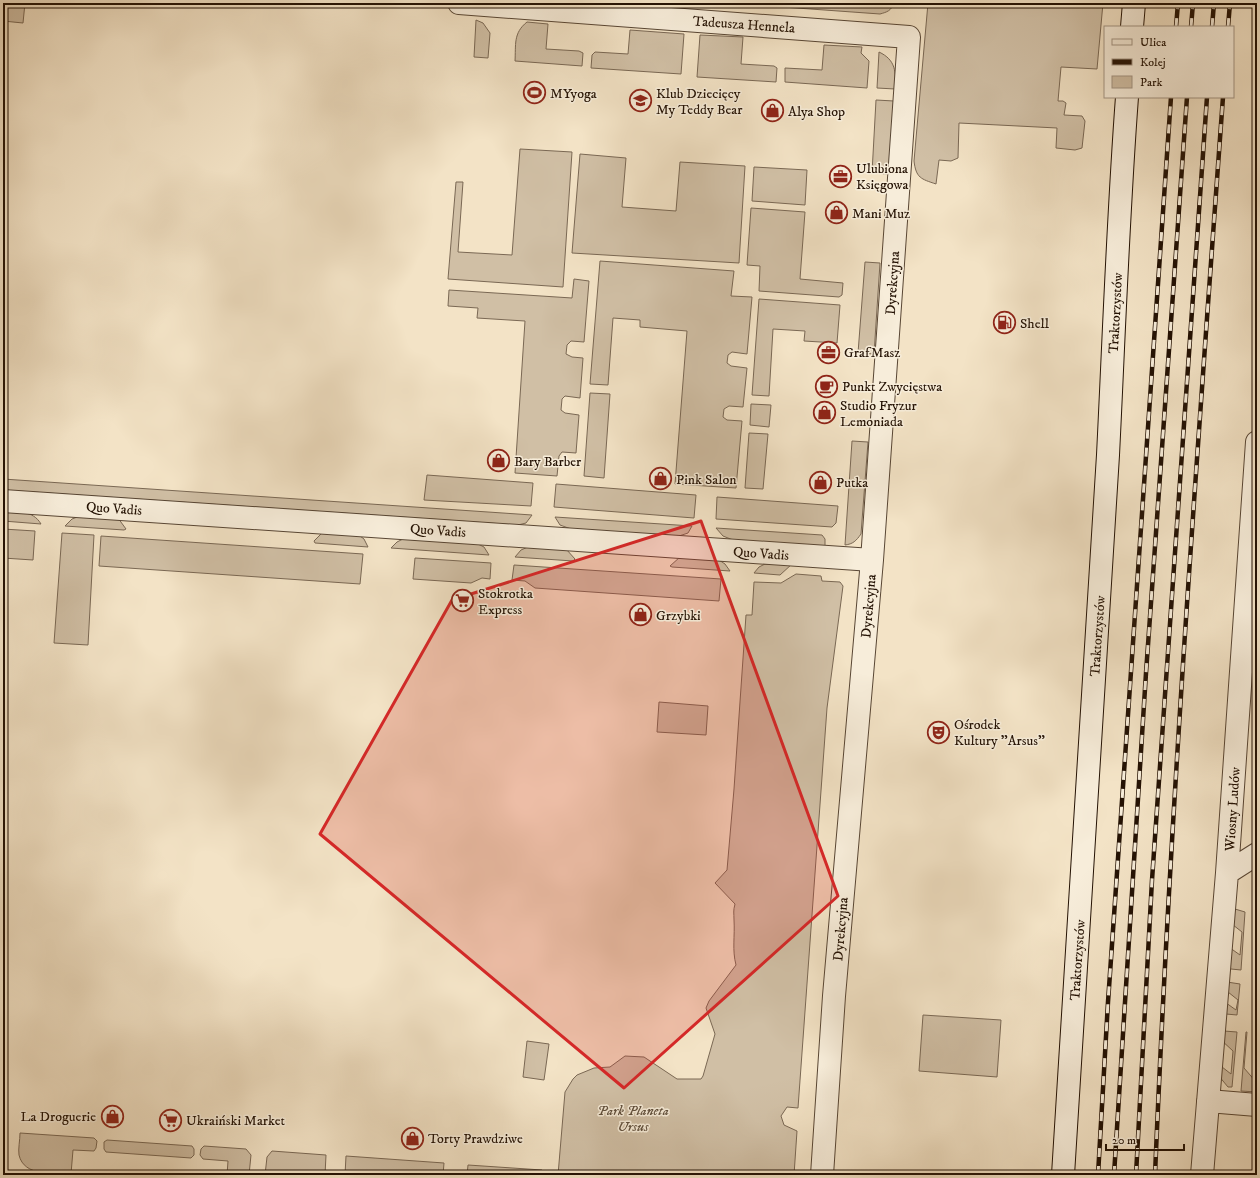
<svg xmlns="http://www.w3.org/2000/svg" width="1260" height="1178" font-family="'IM FELL DW Pica',serif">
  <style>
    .green { fill: #d0bfa5; stroke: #7a6854 }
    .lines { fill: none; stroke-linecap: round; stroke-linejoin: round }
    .street-casing { stroke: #584634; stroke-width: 24 }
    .secondary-casing { stroke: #241204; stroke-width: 24 }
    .street { stroke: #f7edda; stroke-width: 22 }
    .secondary { stroke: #f7edda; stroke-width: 22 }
    .rail-casing { stroke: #241204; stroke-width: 4.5 }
    .rail { stroke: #f7edda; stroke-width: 3; stroke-dasharray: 9; stroke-linecap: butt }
    .marked { fill: #d62828; fill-opacity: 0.2; stroke: #d62828; stroke-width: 3; stroke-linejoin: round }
    .labels { text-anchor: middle; stroke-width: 3; stroke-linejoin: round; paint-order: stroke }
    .street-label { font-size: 14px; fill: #241204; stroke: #f7edda }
    .poi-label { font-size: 14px; fill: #241204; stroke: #f7edda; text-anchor: start }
    .park-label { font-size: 14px; font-style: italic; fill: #604f3c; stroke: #f7edda }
  </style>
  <rect width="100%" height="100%" fill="#f3e3c6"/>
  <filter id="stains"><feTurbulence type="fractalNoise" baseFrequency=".005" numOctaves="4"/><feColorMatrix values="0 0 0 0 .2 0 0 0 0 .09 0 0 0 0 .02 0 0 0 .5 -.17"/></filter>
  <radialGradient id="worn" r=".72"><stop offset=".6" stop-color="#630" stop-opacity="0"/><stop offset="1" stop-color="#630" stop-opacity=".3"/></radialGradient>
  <path class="green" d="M3,3h22l-2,20 -20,-2z
    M727,3h167c-3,8 -7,9 -14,11z
    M928,3h175l-6,66 -36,-2 -3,34h5l3,2 -2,12 18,1 3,5 -3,27 -7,2 -19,-2 1,-20 -98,-5 -1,35 -7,3 -12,-1 -3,24c-15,-5 -20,-6 -22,-23z
    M476,20l7,3 7,10 -2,25 -14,-1z
    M527,22l21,2 -2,25 33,2 4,2 -1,13 -67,-5c1,-16 -2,-28 12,-39z
    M630,30l54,4 -3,40 -90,-6 1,-13 3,-3 33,2z
    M700,35l43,2 -2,27 33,2 3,2 -1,14 -79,-5z
    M824,45l38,2 -1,6 8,8 -2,27 -82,-6v-14l37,2z
    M879,52c17,8 17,20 16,37l-18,-1z
    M876,100l18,1 -5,73 -17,-1z
    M520,149l52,3 -9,135 -115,-8 8,-97h7l-5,70 54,3z
    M580,154l46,4 -4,49 54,4 4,-49 65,4 -6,97 -167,-10z
    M754,167l53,3 -2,35 -53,-4z
    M751,208l54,4 -5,67 43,4 -1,12 -3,2 -80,-6 1,-25 -13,-1z
    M600,261l134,10 -3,25 21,1 -5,57 -15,-2 -4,3 -1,8 4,3 16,2 -4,39 -14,-1 -5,3 -1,8 4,3 15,1 -6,67 -61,-4 12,-153 -47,-4v-7l-27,-2 -5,67 -18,-1z
    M865,262l15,1 -6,91 -16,-1z
    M574,279l15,2 -5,61 -13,-1 -4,4 -1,9 6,3 11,1 -3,40 -15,-2 -3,3 -1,11 4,3 14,2 -3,38 -14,-1 -3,4 -2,20 -42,-3 10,-152 -48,-3 1,-10 -30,-2 1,-16 123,8z
    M759,299l81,6 -3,38 -33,-2 1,-10 -32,-2 -4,67 -17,-1z
    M590,393l20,1 -6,84 -20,-2z
    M751,404l20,1 -2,22 -19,-2z
    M749,433l19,1 -5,55 -18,-1z
    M852,441l16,1 -7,92c-5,7 -8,10 -16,11z
    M427,475l106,8 -2,23 -107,-6z
    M3,479l529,36 -6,8 -8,2 -515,-35z
    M556,484l140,11 -2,23 -140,-11z
    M717,497l121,9 -2,17 -4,4 -116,-8z
    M3,510c14,2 30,0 38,14l-38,-3z
    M80,516l38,2 8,11 -2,1 -59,-4 7,-7z
    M555,517l137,9 -4,7 -9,3 -108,-7 -11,-4z
    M716,528l106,7 3,4v8l-92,-7 -10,-4z
    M3,529l32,2 -2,29 -30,-2z
    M323,532l37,4 4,3 4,8 -53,-4 -1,-2z
    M62,533l32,2 -6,110 -34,-2z
    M101,536l262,18 -3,30 -261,-18z
    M403,539l75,5 6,3 5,8 -98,-7 6,-6z
    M528,547l38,2 9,10 -2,2 -58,-4 6,-7z
    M680,557l39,3 6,4 5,7 -58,-4 -2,-1z
    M415,558l76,5 -1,16 -8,-1 -11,5 -58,-4z
    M765,564h27l-12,11 -26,-2 5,-6z
    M514,565l207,14 -2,22 -184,-13 -10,-7 -13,-1z
    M796,574l25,2 1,5 18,1 3,4 -16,122 -29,400 -11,-1 -6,9 3,9 13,6 -3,44h-236l7,-83 8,-13 4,-4 17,-7 16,-1 15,-11 19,1 33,22h24l2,-3 12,-42 -9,-26 3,-7 27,-36c-4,-15 -1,-29 -2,-45 0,-7 -1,-9 1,-16l-20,-21 12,-13 7,-81 12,-174h6l2,-33 27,1z
    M659,702l49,4 -2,29 -49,-3z
    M1235,909l10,3 -4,58 -10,-1 -6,-6 1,-18 14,10 2,-23 -14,-11z
    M1227,982l13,2 -3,31 -11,-1 -4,-14 14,10 2,-10 -15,-12z
    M923,1015l78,5 -4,57 -78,-6z
    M1224,1031l13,1 -5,55h-4l-10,-12 -1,-12 14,11 2,-23 -13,-12z
    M1246,1032h1l-3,36 13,15v9l-16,-1z
    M527,1041l22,3 -5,36 -21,-3z
    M20,1133l74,5 3,3 -1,7 -2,3 -21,-1 -2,24c-17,-1 -47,3 -52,-19 -1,-6 1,-15 1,-22z
    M107,1140l85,6 2,3v6l-3,3 -85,-6 -2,-3v-7z
    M204,1146l42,3 5,6 -2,20h-22l1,-14 -25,-2 -3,-4 1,-6z
    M272,1151l54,4 -1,20h-60l2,-18z
    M346,1156l98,7 -1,12h-98z
    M468,1165l74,5 4,5h-79z"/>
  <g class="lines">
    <defs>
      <path id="street" d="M459,3l450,34 -37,523 -38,436 -12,179
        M3,501l869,59
        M1227,873l30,-19
        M1208,1101l49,4
        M1202,1175l25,-302 30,-431"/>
      <path id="secondary" d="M1132,27l2,-24
        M1063,1175c16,-240 31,-480 45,-720 6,-120 10,-239 19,-358"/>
    </defs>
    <use href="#street" class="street-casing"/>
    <use href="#secondary" class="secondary-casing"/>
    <use href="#street" class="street"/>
    <use href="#secondary" class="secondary"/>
    <defs>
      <path id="rail" d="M1176,27l2,-24
        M1191,27l2,-24
        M1212,27l2,-24
        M1228,27l2,-24
        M1098,1175l10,-173 63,-905
        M1114,1175l32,-502 41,-576
        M1136,1175l16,-295 55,-783
        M1155,1175c15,-360 42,-719 68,-1078"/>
    </defs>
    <use href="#rail" class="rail-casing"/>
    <use href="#rail" class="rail"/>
  </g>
  <path class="marked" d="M701,521l137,375 -214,192 -304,-254 132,-234z"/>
  <defs>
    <symbol id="stadium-ring" viewBox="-11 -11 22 22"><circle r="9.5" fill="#f7edda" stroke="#8f2418" stroke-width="1.5"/><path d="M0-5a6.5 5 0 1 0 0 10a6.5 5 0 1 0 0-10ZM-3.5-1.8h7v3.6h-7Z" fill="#8f2418"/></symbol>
    <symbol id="school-ring" viewBox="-11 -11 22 22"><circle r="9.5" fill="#f7edda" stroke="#8f2418" stroke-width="1.5"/><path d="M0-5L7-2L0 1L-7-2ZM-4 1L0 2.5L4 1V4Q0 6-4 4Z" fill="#8f2418"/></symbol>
    <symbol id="shop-ring" viewBox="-11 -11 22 22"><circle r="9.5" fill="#f7edda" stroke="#8f2418" stroke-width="1.5"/><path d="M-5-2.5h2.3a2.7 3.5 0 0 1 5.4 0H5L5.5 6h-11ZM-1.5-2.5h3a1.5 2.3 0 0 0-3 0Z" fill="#8f2418"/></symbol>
    <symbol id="office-ring" viewBox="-11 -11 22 22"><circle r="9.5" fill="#f7edda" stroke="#8f2418" stroke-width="1.5"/><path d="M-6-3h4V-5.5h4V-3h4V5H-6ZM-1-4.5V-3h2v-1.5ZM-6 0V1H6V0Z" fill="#8f2418"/></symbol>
    <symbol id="fuel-ring" viewBox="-11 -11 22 22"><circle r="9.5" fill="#f7edda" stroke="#8f2418" stroke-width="1.5"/><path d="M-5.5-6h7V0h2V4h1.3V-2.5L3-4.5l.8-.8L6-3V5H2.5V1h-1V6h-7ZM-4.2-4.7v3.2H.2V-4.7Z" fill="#8f2418"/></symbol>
    <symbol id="cafe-ring" viewBox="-11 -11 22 22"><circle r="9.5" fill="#f7edda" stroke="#8f2418" stroke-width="1.5"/><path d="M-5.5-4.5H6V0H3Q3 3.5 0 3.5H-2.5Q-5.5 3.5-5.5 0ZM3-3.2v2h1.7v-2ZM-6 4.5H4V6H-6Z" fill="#8f2418"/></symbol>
    <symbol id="supermarket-ring" viewBox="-11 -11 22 22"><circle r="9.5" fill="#f7edda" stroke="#8f2418" stroke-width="1.5"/><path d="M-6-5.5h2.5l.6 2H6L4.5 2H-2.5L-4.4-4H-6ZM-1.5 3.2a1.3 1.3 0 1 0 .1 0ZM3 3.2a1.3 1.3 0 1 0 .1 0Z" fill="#8f2418"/></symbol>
    <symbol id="theatre-ring" viewBox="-11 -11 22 22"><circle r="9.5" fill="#f7edda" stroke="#8f2418" stroke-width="1.5"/><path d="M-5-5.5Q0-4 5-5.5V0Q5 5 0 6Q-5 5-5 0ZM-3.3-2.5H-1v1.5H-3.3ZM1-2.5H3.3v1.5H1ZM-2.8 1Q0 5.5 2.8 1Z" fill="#8f2418"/></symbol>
  </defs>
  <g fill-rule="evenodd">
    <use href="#stadium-ring" x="522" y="80" width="25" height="25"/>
    <use href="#school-ring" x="628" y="88" width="25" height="25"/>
    <use href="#shop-ring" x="760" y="98" width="25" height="25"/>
    <use href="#office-ring" x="828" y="164" width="25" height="25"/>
    <use href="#shop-ring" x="824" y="200" width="25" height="25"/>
    <use href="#fuel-ring" x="992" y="310" width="25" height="25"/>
    <use href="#office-ring" x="816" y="340" width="25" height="25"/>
    <use href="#cafe-ring" x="814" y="374" width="25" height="25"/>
    <use href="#shop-ring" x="812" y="400" width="25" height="25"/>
    <use href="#shop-ring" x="486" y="448" width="25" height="25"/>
    <use href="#shop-ring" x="648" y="466" width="25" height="25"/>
    <use href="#shop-ring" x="808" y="470" width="25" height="25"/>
    <use href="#supermarket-ring" x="450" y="588" width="25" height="25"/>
    <use href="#shop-ring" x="628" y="602" width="25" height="25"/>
    <use href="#theatre-ring" x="926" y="720" width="25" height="25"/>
    <use href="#shop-ring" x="100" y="1104" width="25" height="25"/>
    <use href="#supermarket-ring" x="158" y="1108" width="25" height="25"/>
    <use href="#shop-ring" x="400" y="1126" width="25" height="25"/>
  </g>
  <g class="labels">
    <g class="street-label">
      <text transform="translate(744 24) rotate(4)" y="5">Tadeusza Hennela</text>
      <text transform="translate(892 283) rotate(-86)" y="5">Dyrekcyjna</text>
      <text transform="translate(1115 313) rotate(-87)" y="5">Traktorzystów</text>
      <text transform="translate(114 508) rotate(4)" y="5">Quo Vadis</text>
      <text transform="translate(438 530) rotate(4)" y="5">Quo Vadis</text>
      <text transform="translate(761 553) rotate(4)" y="5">Quo Vadis</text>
      <text transform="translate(868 606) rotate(-85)" y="5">Dyrekcyjna</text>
      <text transform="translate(1097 636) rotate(-86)" y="5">Traktorzystów</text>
      <text transform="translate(1232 809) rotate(-86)" y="5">Wiosny Ludów</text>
      <text transform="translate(840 929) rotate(-85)" y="5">Dyrekcyjna</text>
      <text transform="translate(1077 960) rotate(-86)" y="5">Traktorzystów</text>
    </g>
    <g class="poi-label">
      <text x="550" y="98">MYyoga</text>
      <text x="656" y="98">Klub Dziecięcy<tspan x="656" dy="16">My Teddy Bear</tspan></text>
      <text x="788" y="116">Alya Shop</text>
      <text x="856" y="173">Ulubiona<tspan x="856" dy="16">Księgowa</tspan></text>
      <text x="852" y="218">Mani Muz</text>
      <text x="1020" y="328">Shell</text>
      <text x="844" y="357">GrafMasz</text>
      <text x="842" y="391">Punkt Zwycięstwa</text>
      <text x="840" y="410">Studio Fryzur<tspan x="840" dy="16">Lemoniada</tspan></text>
      <text x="514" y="466">Bary Barber</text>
      <text x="676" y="484">Pink Salon</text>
      <text x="836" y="487">Putka</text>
      <text x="478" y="598">Stokrotka<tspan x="478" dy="16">Express</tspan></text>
      <text x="656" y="620">Grzybki</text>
      <text x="954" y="729">Ośrodek<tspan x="954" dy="16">Kultury "Arsus"</tspan></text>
      <text x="96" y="1121" text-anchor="end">La Droguerie</text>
      <text x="186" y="1125">Ukraiński Market</text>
      <text x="428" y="1143">Torty Prawdziwe</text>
    </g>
    <g class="park-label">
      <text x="633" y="1115">Park Planeta<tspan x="633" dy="16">Ursus</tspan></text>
    </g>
  </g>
  <rect width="1260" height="1178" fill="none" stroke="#f3e3c6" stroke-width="16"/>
  <rect x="4" y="4" width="1252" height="1170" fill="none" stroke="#241204" stroke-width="2"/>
  <rect x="8" y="8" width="1244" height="1162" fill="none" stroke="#241204"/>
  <rect x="1104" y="26" width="130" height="72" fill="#f7edda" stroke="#a39584"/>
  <rect x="1112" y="39" width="20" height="6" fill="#f7edda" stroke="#a39584"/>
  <text x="1140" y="46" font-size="12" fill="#241204">Ulica</text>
  <rect x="1112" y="59" width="20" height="6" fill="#241204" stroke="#a39584"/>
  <text x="1140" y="66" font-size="12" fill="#241204">Kolej</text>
  <rect x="1112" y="76" width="20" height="12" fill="#d0bfa5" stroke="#a39584"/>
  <text x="1140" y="86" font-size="12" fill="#241204">Park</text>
  <path d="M1106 1144v6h78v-6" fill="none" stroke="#241204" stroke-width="2"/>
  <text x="1112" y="1144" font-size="12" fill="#241204" stroke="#f7edda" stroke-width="3" paint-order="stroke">20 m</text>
  <rect width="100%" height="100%" filter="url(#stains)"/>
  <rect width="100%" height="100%" fill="url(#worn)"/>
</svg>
